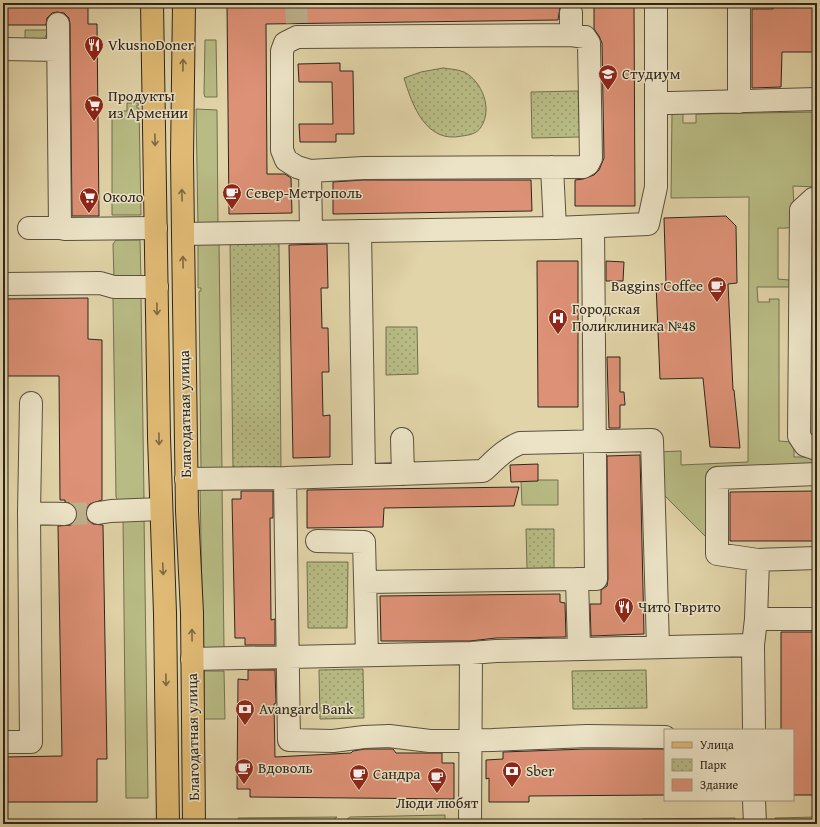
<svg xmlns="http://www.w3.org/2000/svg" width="820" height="827" font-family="'Gentium Book Plus',serif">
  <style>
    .green { fill: #b8bb84; stroke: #727050 }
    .forest { fill: url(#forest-crowns); stroke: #727050 }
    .park { fill: url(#park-dots); stroke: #727050 }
    .building { fill: #dd9176; stroke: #2d251c }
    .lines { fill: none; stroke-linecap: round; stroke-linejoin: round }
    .minor-tunnel { stroke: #bdb18c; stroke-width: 22; stroke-dasharray: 22 11; stroke-linecap: butt }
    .minor-casing { stroke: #5a513f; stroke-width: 24 }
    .major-casing { stroke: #2d251c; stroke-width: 24 }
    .minor { stroke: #ece3c6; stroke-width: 22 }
    .major { stroke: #e0ba74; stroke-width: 22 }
    .oneway { stroke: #7e6844 }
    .labels { text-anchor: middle; stroke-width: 3; stroke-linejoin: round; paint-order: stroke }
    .poi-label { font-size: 15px; fill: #2d251c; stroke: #ece3c6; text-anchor: start }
    .street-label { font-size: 15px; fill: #2d251c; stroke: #ece3c6 }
  </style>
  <defs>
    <pattern id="forest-crowns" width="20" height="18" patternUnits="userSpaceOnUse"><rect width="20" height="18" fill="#b8bb84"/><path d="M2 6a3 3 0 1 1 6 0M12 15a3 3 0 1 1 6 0" fill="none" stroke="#96986b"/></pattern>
    <pattern id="park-dots" width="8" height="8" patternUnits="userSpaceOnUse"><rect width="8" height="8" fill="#b8bb84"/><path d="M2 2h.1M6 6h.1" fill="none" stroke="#96986b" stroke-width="1.8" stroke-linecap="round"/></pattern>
  </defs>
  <rect width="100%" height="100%" fill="#e1d4a8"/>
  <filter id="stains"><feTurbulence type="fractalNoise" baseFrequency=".005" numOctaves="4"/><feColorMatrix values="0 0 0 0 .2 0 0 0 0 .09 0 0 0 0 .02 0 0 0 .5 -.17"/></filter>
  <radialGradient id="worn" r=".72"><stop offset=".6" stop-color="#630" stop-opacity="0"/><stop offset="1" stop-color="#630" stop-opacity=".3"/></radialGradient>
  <path class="green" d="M25,30h24l-5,9 -19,5z
    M205,40h11l1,57h-12l-1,-3z
    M127,103h12v2h-2v3h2l2,107h-29v-104h15z
    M196,109l21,1 1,117h-20z
    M681,110l2,4v9h13v-9l121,-2v75l-24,-1c0,9 3,33 -2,40 -2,3 -9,2 -13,2v51l11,1 2,6 -2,1h-32l1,15h12l-1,-3h10v142l12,1 3,5v10h23v9l-107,5 -1,69 -54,-54v-34l26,-1v14l67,-3 1,-265 -78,1 1,-85z
    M116,240h24l1,40h-27l-1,-36z
    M219,241l3,231 -21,-1 -2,-180h2v-3h-3v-44z
    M141,297l3,201 -4,2h-22l-2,-3 -3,-199z
    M521,480h37v25h-36z
    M222,485l2,163h-21l-3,-162z
    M144,516l4,282h-22l-3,-281z
    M204,671h20l1,48h-21z"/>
  <path class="forest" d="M445,815v9h-105l10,-7z
    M337,817l-9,7h-89l-1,-6z
    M817,817v7h-42v-6z
    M735,818v6h-93v-5z"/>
  <path class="park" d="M443,68c6,1 14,1 21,4 18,9 29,37 17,55 -4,7 -12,8 -19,9 -36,8 -50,-31 -58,-58l17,-6z
    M578,91l2,46 -48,1 -1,-46z
    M230,241l49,1 2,227 -48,1z
    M386,327h31l1,47 -32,1z
    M526,529h28v39l-27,1z
    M307,562h41l-1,66h-39z
    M363,669l1,49 -44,1 -1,-49z
    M646,670l1,38 -74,1 -1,-38z"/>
  <path class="building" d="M3,3h85v21h9l2,192h-27l-2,-192 -1,-6 -5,-5 -7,-1 -5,1 -5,5 -1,7h-43z
    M227,3h337l-4,4 -2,13 -292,4 1,150h18l6,4 1,35 -63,1z
    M594,3h40l1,203h-60v-26l8,-1 11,-4 5,-5 5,-12 -2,-115 -3,-7 -5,-7z
    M773,3h44v49h-35l-1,35 -29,1v-79h21z
    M340,63v8h13l1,63h-18v8h-36l-1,-18h34l-1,-42h-33l-1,-18z
    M363,180h168l1,31 -199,3v-32z
    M726,216l10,10 1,57 -9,1 5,106h1l6,58 -30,-1 -7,-69 -43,1 -4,-95h10l-2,-66z
    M327,244l1,44h-7l1,40h6l1,44h-7l1,44 7,-1v42l-37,1 -4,-213z
    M537,261h41v146h-40z
    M606,261l18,1 -1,19h-17z
    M88,298v41l14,1v160l-12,4 -3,4 -1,7 2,5 5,4 10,1 4,234h-10v43h-94v-45l59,-1 -4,-230 13,-1 5,-5 1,-6 -1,-6 -4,-4 -7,-2v-2h-5l-1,-124h-56v-77z
    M607,357h13v35h4l1,13h-5v23h-11z
    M640,455l4,179 -53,2 -1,-32h11v-14l6,-4 1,-7 -1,-123z
    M538,464v17l-27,1 -1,-17z
    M519,487l-5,19 -130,2 -1,19 -76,1v-38z
    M241,491h32v27h-3l1,102 4,-1v26h-30v-7h-10l-3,-139h9z
    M817,491v50h-87v-49z
    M560,594v8l5,1 1,34 -70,1 -26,3h-89l-1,-45z
    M781,632h36v163h-24v-65h-12z
    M248,670h27l1,33 -2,1 1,53 76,-4 2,-2 12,-2h28l3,4h46v10h12v36l-204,-2v-8h-13l1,-110 10,1z
    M586,749h79v46l-136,1v6h-40v-24l-3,1v-19l17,-1v-7z"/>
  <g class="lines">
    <path class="minor-tunnel" d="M296,3l1,20
      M65,514l33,-1"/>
    <defs>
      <path id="minor" d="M739,3v99
        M571,13v22
        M58,24l2,204
        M3,49l55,1
        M656,101l15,2 146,-4
        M310,171l-13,-4 -11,-7 -4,-10v-99l3,-8 12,-6 274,-2 14,2 4,6 2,115 -3,6 -5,3 -220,1 -53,3 1,61
        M817,198l-4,1 -12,11 -2,226 6,9 12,4
        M29,228h31l5,1 91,-1
        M555,228l93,-4 8,-37v-184
        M360,231l4,244
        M183,234l372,-6 -3,-61
        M3,284l97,-1 14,4h43
        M31,403l-2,110 36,1
        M402,439l1,35
        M285,478l4,262 44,1 31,-4 25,-1 41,5 63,-1 94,-4 78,1
        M186,479l99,-1 198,-7c12,-11 22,-22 37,-28l132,-3 6,207
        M98,513l13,-2 50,-2
        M317,541l47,1 3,113
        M758,560l-41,-6v-76l100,-4
        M365,582l212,-3
        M756,619h61
        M753,645l3,-26 2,-59 59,-2
        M579,649l-2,-70h19l-3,-352
        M192,659l279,-6 25,-2 257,-6 1,85
        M3,742h28l-2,-229
        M754,800l1,24
        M470,824l1,-171"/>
      <path id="major" d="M152,3l7,434 6,176 3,211
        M184,3l-2,154 1,77 4,277 5,102 2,211"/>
    </defs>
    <use href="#minor" class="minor-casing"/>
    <use href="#major" class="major-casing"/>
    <use href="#minor" class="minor"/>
    <use href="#major" class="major"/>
  </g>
  <defs><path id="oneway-shaft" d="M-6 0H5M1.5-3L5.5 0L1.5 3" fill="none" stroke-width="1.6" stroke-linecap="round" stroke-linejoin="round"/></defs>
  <g class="oneway">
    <use href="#oneway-shaft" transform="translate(183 65) rotate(-89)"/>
    <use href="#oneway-shaft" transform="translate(155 140) rotate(89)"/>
    <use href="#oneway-shaft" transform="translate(182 195) rotate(-91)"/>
    <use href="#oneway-shaft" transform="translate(183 262) rotate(-91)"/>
    <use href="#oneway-shaft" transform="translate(157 309) rotate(89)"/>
    <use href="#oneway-shaft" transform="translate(159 439) rotate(89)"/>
    <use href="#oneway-shaft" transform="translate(163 569) rotate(87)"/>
    <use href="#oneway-shaft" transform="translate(192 635) rotate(-91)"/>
    <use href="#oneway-shaft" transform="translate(166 680) rotate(89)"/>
  </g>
  <defs>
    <symbol id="restaurant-pin" viewBox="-11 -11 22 30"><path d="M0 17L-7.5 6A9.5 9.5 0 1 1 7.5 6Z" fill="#8f2418" stroke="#ece3c6"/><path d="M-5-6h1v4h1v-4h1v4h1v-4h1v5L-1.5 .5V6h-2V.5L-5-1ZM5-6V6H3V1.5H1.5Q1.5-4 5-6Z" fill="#fff"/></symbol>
    <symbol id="school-pin" viewBox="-11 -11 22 30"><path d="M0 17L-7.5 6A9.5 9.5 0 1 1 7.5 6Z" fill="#8f2418" stroke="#ece3c6"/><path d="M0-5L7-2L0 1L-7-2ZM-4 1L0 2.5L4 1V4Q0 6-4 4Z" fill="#fff"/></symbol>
    <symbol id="supermarket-pin" viewBox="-11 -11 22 30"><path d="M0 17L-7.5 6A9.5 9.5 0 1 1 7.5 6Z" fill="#8f2418" stroke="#ece3c6"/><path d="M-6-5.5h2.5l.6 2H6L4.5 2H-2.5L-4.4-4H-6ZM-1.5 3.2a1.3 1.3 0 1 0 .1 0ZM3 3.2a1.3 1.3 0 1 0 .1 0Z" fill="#fff"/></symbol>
    <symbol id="cafe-pin" viewBox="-11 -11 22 30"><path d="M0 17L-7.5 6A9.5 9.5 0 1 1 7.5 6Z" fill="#8f2418" stroke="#ece3c6"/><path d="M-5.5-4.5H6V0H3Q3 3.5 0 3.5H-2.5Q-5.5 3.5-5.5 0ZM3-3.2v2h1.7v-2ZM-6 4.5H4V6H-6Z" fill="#fff"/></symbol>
    <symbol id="hospital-pin" viewBox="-11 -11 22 30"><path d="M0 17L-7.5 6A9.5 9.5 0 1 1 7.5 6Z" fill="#8f2418" stroke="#ece3c6"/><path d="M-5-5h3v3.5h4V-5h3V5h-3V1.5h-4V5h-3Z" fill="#fff"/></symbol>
    <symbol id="bank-pin" viewBox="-11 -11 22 30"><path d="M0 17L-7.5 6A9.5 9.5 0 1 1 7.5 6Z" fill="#8f2418" stroke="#ece3c6"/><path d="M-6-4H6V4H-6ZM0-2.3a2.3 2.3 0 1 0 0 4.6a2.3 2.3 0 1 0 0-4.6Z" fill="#fff"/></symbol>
  </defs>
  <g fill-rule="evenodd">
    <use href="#restaurant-pin" x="83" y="34" width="22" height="30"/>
    <use href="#school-pin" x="597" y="63" width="22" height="30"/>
    <use href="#supermarket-pin" x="83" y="94" width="22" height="30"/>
    <use href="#cafe-pin" x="221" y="182" width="22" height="30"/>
    <use href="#supermarket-pin" x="78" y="186" width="22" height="30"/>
    <use href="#cafe-pin" x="706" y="275" width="22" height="30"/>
    <use href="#hospital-pin" x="547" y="307" width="22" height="30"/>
    <use href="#restaurant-pin" x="613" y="596" width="22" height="30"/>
    <use href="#bank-pin" x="234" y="698" width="22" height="30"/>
    <use href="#cafe-pin" x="233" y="757" width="22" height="30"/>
    <use href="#bank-pin" x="501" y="760" width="22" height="30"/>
    <use href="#cafe-pin" x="348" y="763" width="22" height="30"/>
    <use href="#cafe-pin" x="426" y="766" width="22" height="30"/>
  </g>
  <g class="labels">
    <g class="poi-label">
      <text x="108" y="50">VkusnoDoner</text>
      <text x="622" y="79">Студиум</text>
      <text x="108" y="101">Продукты<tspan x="108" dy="17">из Армении</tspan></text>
      <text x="246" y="198">Север-Метрополь</text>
      <text x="103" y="202">Около</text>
      <text x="703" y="291" text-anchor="end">Baggins Coffee</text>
      <text x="572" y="314">Городская<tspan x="572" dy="17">Поликлиника №48</tspan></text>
      <text x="638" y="612">Чито Гврито</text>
      <text x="259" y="714">Avangard Bank</text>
      <text x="258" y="773">Вдоволь</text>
      <text x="526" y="776">Sber</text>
      <text x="373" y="779">Сандра</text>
      <text x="437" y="808" text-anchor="middle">Люди любят</text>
    </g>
    <g class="street-label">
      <text transform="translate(185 414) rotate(-91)" y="5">Благодатная улица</text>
      <text transform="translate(193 737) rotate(-91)" y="5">Благодатная улица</text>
    </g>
  </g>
  <rect width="820" height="827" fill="none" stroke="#e1d4a8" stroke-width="16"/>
  <rect x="4" y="4" width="812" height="819" fill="none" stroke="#2d251c" stroke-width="2"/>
  <rect x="8" y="8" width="804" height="811" fill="none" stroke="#2d251c"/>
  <rect x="664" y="729" width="130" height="72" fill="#ece3c6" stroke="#a09782"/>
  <rect x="672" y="742" width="20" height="6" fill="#e0ba74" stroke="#a09782"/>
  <text x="700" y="749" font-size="12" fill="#2d251c">Улица</text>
  <rect x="672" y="759" width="20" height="12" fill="url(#park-dots)" stroke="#a09782"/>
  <text x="700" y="769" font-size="12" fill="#2d251c">Парк</text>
  <rect x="672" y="779" width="20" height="12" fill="#dd9176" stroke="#a09782"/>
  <text x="700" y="789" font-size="12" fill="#2d251c">Здание</text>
  <rect width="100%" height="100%" filter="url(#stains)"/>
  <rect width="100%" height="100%" fill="url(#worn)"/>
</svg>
